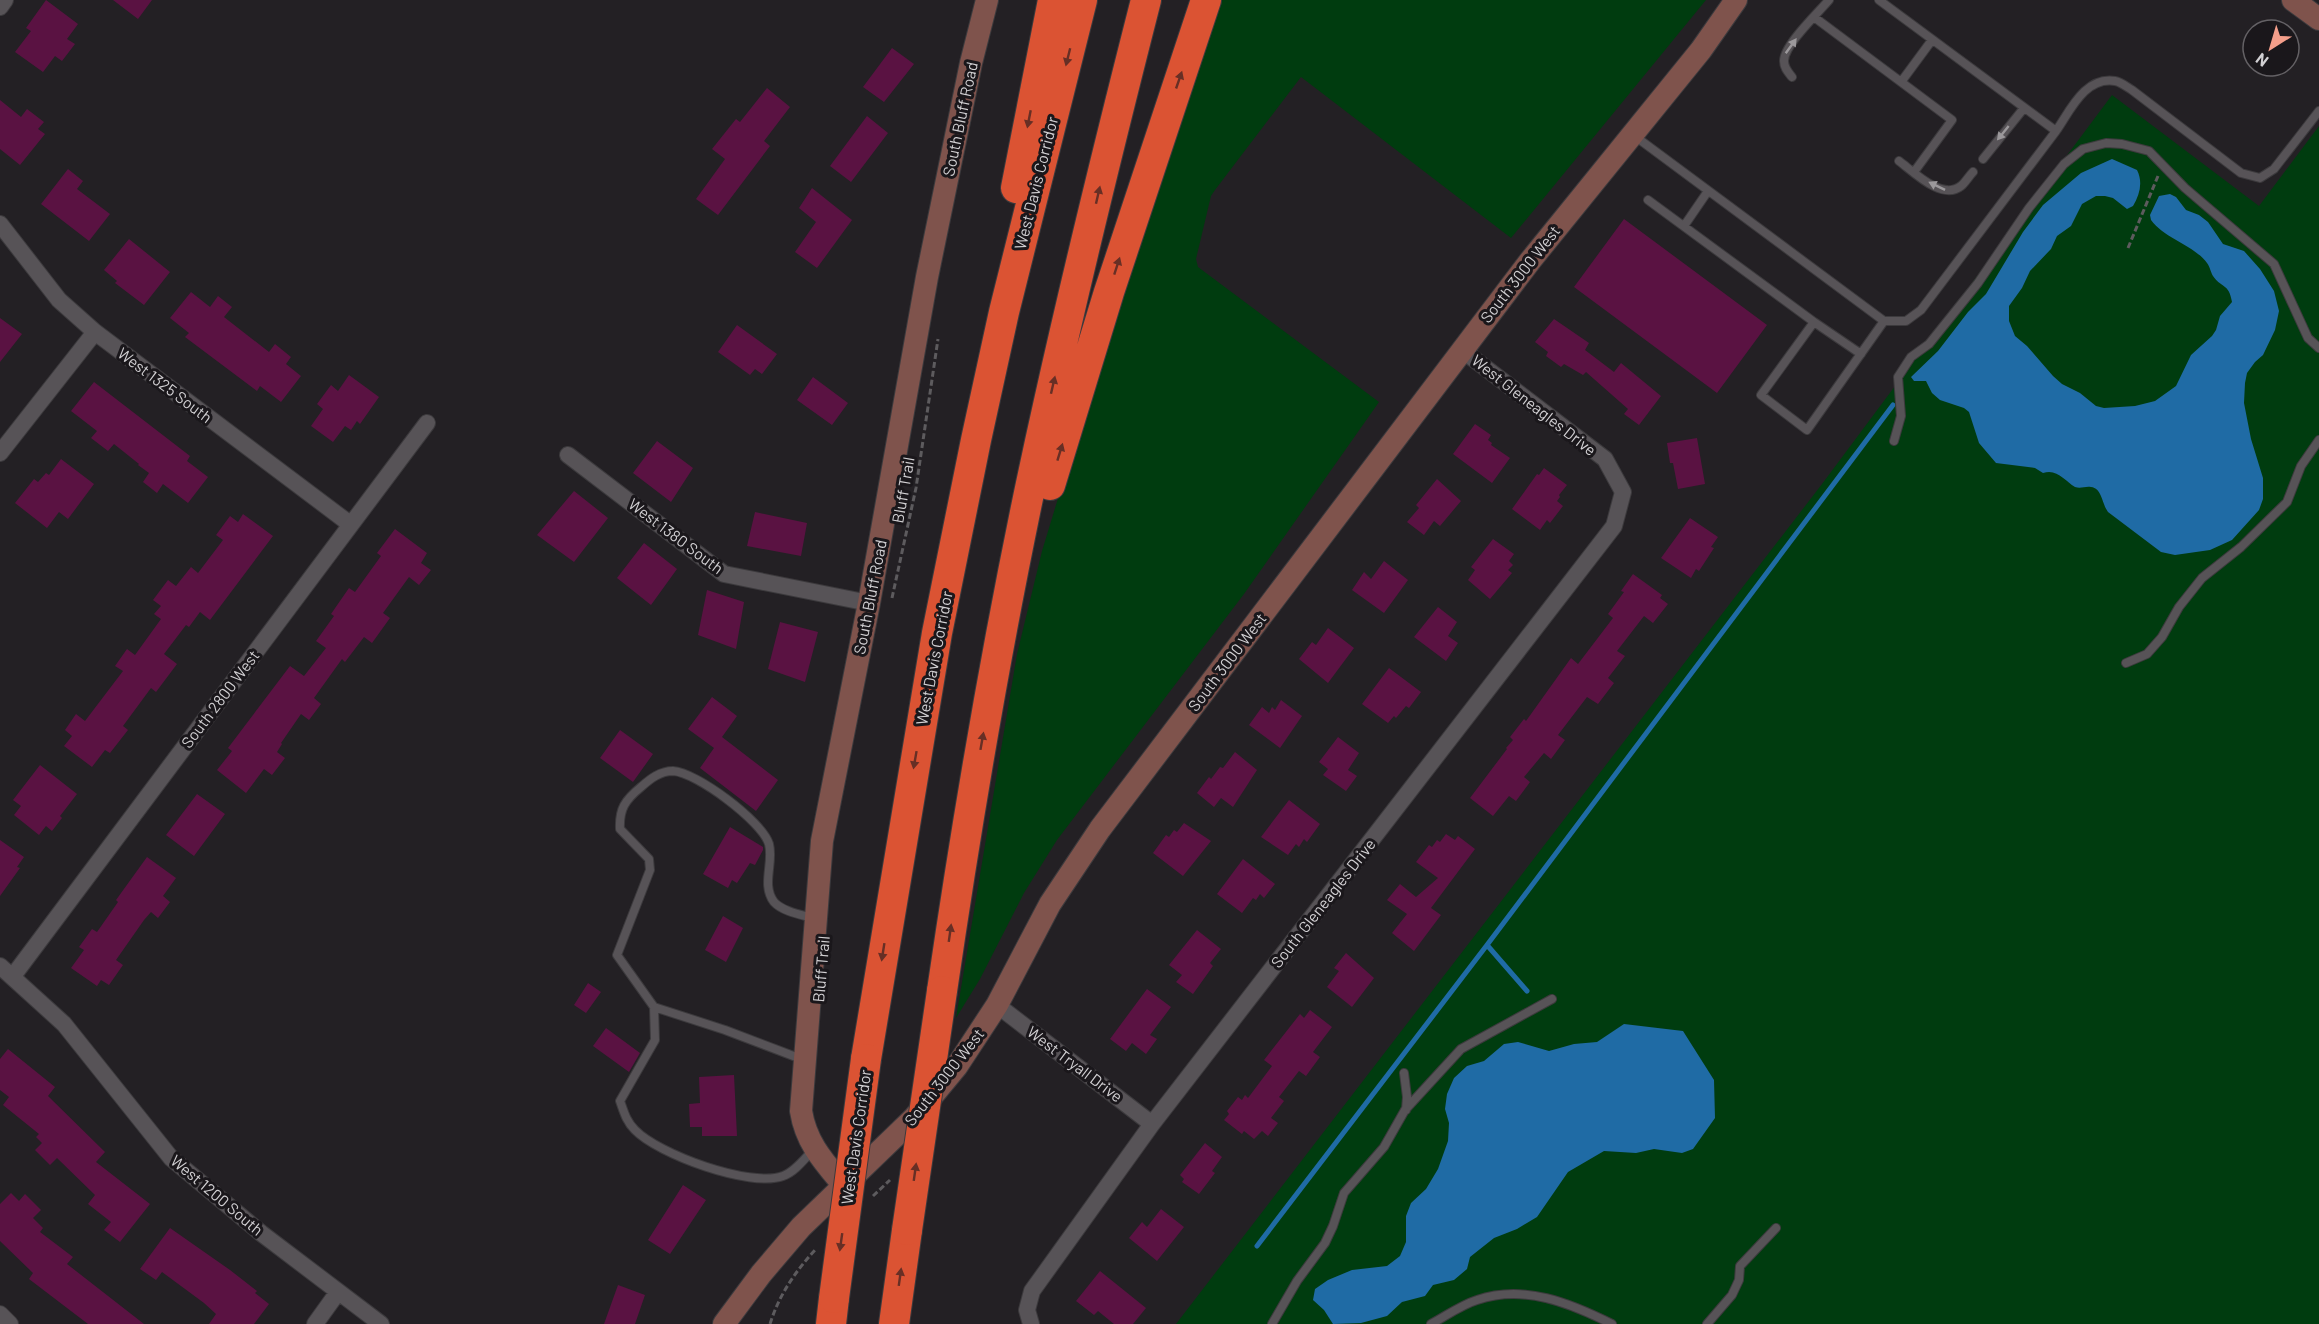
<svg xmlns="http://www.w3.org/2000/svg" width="2319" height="1324" font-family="Barlow,sans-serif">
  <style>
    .green { fill: #003c0f }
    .water { fill: #1f6ba5 }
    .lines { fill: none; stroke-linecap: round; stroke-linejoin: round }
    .stream { stroke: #1f6ba5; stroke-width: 5 }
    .building { fill: #5a1242 }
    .lane-casing { stroke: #3c3a3d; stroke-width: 10 }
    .street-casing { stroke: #3c3a3d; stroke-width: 18 }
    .secondary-casing { stroke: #3c3a3d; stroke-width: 24 }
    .highway-casing { stroke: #3c3a3d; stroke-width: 32 }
    .path { stroke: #5d5b5e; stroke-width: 3; stroke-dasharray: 6 3; stroke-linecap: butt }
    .lane { stroke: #575357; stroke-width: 8 }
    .street { stroke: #575357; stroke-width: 16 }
    .secondary { stroke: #7f534c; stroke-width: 22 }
    .highway { stroke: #db5333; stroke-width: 30 }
    .highway-bridge-casing { stroke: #3c3a3d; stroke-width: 32; stroke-linecap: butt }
    .highway-bridge { stroke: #db5333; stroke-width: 30 }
    .oneway { fill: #9b989b }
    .oneway2 { fill: #672f25 }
    .labels { text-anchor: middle; stroke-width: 6; stroke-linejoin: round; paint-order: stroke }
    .street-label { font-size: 16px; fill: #d2d0d3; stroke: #1a171b }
  </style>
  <rect width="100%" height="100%" fill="#232024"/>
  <path class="green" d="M1219,0h487l-195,238 -210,-161 -86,113 -4,6 -15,63 2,8 181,135 -135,192 -187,246 -33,53 -44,86 -24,39 61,-364 25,-103 31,-102z
    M2112,95l147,111 60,-80v1198h-1143l646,-840z"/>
  <path class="water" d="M2112,159l25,11c6,12 3,24 -4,36l-6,3 -14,-11 -8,-2h-9l-14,8 -11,22 -14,10 -6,13 -21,22 -8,17 -13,18v15l6,15 12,10 26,30 9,8 18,9 16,13 8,2 31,-2 20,-5 21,-15 15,-31 21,-19 4,-6 4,-14 12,-14c-3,-19 -11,-14 -19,-26 -2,-3 -3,-9 -6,-13 -13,-18 -42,-24 -56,-43l-1,-5 9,-19 11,-2 6,3 10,13 13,5 9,7 15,22 21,7 16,18 14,22 5,20 -4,19 -12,25 -8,7 -8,11 -2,10 -1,20 7,36 12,39v21l-4,11 -27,30 -22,10 -35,5 -14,-3 -53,-40c-6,-8 -6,-24 -17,-25 -6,-1 -10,2 -16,0 -10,-6 -18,-19 -32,-14l-8,-5 -39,-5 -17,-20 -10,-31 -5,-4 -24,-8 -8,-7 -6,-12h-12l-3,-4 27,-26 30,-39 18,-18 37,-62 20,-27 38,-32z
    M1624,1024l59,7 31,49 1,38 -22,31 -11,4 -28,-4 -18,4 -32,-2 -36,21 -31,45 -20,12 -23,9 -24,19 -3,12 -13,11 -21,5 -8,11 -23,6 -15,14 -26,7 -28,1 -9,-14 -11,-10 2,-11 13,-9 24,-10 35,-4 13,-10 6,-14v-26l5,-13 15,-14 12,-20 10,-28 1,-18 -4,-14 2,-15 7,-16 13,-12 17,-5 20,-17 14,-2 31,9 25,-7 23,-2z"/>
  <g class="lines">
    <path class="stream" d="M1487,945l40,46
      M1257,1246l230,-301 406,-540"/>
  </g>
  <path class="building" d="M46,0l32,24 -11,15 8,5 -13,17 -7,-5 -12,16 -28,-20 16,-21 -5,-3z
    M113,0h39l-14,19z
    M892,48l22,16 -30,38 -21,-15z
    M767,88l23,19 -26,34 6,5 -52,69 -22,-16 29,-40 -13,-10 24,-30 4,3z
    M0,100l21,17 6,-8 17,13 -6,7 7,5 -25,31 -20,-16z
    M867,116l21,17 -37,49 -21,-16z
    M68,169l15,12 -6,8 33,25 -21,27 -48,-37z
    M812,188l40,32 -35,48 -22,-16 21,-30 -17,-14z
    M1624,219l143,106 -50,68 -143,-106z
    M129,239l41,33 -26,33 -29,-22 2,-2 -13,-11z
    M191,292l19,15 8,-11 14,11 -8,10 45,35 6,-8 16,13 -5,7 15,12 -20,26 -21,-16 -3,5 -72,-54 4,-4 -19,-15z
    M0,318l22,16 -22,28z
    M1554,319l35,24 -4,7 29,22 7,-9 40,33 -22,29 -15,-11 4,-5 -42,-37 -3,3 -19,-11 -3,3 -15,-11 2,-4 -13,-10z
    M737,325l40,29 -15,20 -7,-5 -5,6 -32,-23z
    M349,375l30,22 -19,27 -3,-3 -6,9 -6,-4 -12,16 -22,-16 12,-17 -6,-5 14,-19 7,6z
    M813,377l35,26 -16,22 -35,-25z
    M94,382l96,74 -3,5 21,16 -20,26 -25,-19 -6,9 -14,-11 6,-9 -11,-8 1,-1 -25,-20 -6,7 -17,-13 6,-7 -26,-20z
    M1475,424l16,11 -3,5 4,3 -1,2 19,13 -18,25 -39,-29z
    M1697,438l8,46 -27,5 -5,-26h-3l-3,-20z
    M657,441l36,27 -22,34 -38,-29z
    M61,459l33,25 -26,35 -9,-7 -12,16 -32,-25 19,-24 4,3 8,-9 3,2z
    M1544,468l23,17 -8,10 1,2 -3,4 6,5 -13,17 -3,-3 -7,10 -28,-21 25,-35 2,1z
    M1437,479l24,22 -21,25 -6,-5 -10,14 -17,-13 12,-14 -3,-3z
    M574,491l34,27 -34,44 -37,-27z
    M755,512l52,11 -6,33 -54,-10z
    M243,514l30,22 -63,84 -10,-8 -11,15 -3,-2 -22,29 13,10 -21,28 -5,-4 -28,38 5,4 -18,23 -5,-3 -13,17 -28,-21 8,-10 -7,-6 11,-16 9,7 38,-50 -8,-5 12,-17 8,6 26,-36 -7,-5 7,-8 -8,-6 15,-20 8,6 15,-19 7,6 25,-33 -7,-5 14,-19 8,6z
    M1690,518l28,19 -7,10 3,1 -15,23 -3,-2 -5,9 -30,-20z
    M395,529l32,24 -6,10 10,7 -12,15 -10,-8 -26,36 7,5 -18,25 -8,-6 -19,25 -3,-3 -28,39 7,6 -12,16 -8,-6 -20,29 1,1 -5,8 8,6 -13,17 -8,-6 -18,24 -29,-23 15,-19 -4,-3 62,-82 14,10 22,-28 -10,-7 18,-25 -3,-2 18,-26 6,4 26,-36 -4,-3z
    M1493,539l21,15 -5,7 4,4 -5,5 4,3 -22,26 -22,-19 7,-10 -4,-3z
    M644,543l33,26 -26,36 -34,-27z
    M1384,561l24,19 -24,33 -32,-23 12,-18 7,7z
    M1633,574l29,21 -2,3 8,6 -15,19 -9,-7 -27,35 8,5 -17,22 6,5 -16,21 -11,-7 -29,38 7,5 -14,19 -7,-6 -20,24 6,5 -14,19 -7,-5 -16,20 -23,-18 37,-49 -1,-1 7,-8 -3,-3 14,-18 2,2 45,-63 7,6 35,-46 -5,-4 16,-22 -3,-1z
    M707,590l37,12 -8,47 -38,-14z
    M1438,607l19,15 -9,14 10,7 -12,18 -32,-24z
    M780,622l38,10 -13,50 -37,-13z
    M1328,628l26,20 -26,35 -29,-24 13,-17 4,3z
    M1389,668l32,24 -12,16 -3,-2 -10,12 -2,-2 -6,7 -26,-19z
    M712,697l25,19 -15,21 56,43 -22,31 -56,-43 14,-20 -26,-19z
    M1281,700l21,16 -22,32 -31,-23 13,-18 7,6 3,-6 3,3z
    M620,730l33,24 -20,28 -33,-24z
    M1338,737l21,16 -11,17 9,6 -11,15 -23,-16 5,-6 -9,-7z
    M1235,752l22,18 -24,37 -12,-9 -7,9 -17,-14 12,-16 2,2 9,-12 3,1z
    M40,765l37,29 -17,22 2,2 -10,13 -6,-5 -7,9 -25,-20 7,-9 -8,-6z
    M197,794l28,20 -31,42 -28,-21z
    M1289,800l31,24 -13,18 -3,-3 -5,8 -3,-3 -8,11 -27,-18z
    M1184,823l27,18 -28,35 -30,-23 13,-18 3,2 5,-7 3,2z
    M730,827l33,20v3l-8,15 -5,-2 -13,20 -5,-3 -4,8 -25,-14z
    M1446,834l9,6 3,-4 17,13 -44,59 10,7 -27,36 -22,-18 15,-19 -20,-14 13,-16 16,13 22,-19 -22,-16 13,-17 3,2 5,-7 3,2z
    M0,840l24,17 -7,10 3,1 -20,28z
    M147,857l29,21 -13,18 7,6 -12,16 -7,-6 -7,8 -28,40 7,5 -14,20 -8,-5 -4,6 -26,-18 13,-18 -5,-3 13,-18 5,3 21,-30 -2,-2z
    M1243,859l32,25 -11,14 -4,-4 -4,6 -3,-2 -11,15 -25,-19z
    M723,916l20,12 -17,34 -21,-12z
    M1197,930l24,19 -11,14 3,3 -20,28 -17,-12 6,-7 -13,-10z
    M1346,953l28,25 -22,29 -25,-20 12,-16 -5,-3z
    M588,983l13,9 -15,21 -12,-8z
    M1147,989l24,18 -21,28 7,4 -11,15 -14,-11 -6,8 -16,-12z
    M1310,1010l22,17 -19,25 7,5 -14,19 -7,-5 -20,26 5,4 -13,17 7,5 -10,13 -6,-5 -8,8 -10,-8 -2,3 -18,-14 5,-6 -2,-3 11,-14 4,3 3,-5 3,3 24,-32 -8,-6 36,-46 4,4z
    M606,1028l34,25 -11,19 -36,-26z
    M8,1049l47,38 -7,9 57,56 -9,10 54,42 -30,38 -16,-12 7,-8 -23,-18 7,-9 -38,-37 -7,7 -15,-15 7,-7 -6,-6 3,-3 -36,-29 6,-8 -9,-7v-31z
    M734,1075l3,61h-35v-9h-12l-1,-23 11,-1 -1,-26z
    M1205,1143l17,14 -10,14 3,2 -16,21 -17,-12 2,-3 -4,-4z
    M683,1185l23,15 -36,54 -22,-14z
    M11,1193l8,8 6,-7 16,16 -8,8 10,10 -3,4 33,25 -6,7 77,60h-56l-59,-45 4,-6 -33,-32v-37z
    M1161,1209l23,18 -27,34 -28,-23 13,-16 5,5z
    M170,1228l60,42 27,21 -2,2 14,11 -15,20h-45l7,-10 -12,-11 -42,-31 -6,8 -16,-11z
    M1100,1271l46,37 -13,16h-19l-16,-13 -4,4 -18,-14z
    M618,1285l27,10 -10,29h-31z"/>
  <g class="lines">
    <defs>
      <path id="lane" d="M1879,0l177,131 -135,179 -15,11h-22
        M1814,17l138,103 -38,52
        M1792,77c-4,-5 -8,-9 -8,-16 0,-16 34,-48 45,-61
        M1901,82l31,-42
        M2056,131c14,-20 29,-55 59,-50 6,1 12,6 17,9l109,83 19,5 14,-9 45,-58
        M1632,134l252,187 -77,109 -46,-35 53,-73 -166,-122
        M1983,159l41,-51
        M1899,161c15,11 43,40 62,25 4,-3 8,-10 12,-14
        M1684,226l24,-35
        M1814,322l47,32
        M1894,441l7,-25 -3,-39 13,-20 18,-13 49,-61 51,-75 35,-44 19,-15 23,-6 16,1 27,7 36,37 89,76 34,74 11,10
        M2126,663l21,-9 15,-17 17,-30 23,-29 39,-31 46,-45 14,-36 18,-26
        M654,1007l71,23 79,30
        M1404,1073l3,24 -1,13
        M814,1149c-9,9 -19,23 -31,27 -33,12 -125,-22 -148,-46 -9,-9 -11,-18 -15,-29l35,-61 -1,-33 -37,-52 33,-85 -1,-11 -29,-30c-1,-20 5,-29 21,-42 9,-8 19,-16 32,-16 23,1 89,50 96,73 5,19 -8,41 5,58 9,10 29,13 42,17
        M1272,1324l25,-43 28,-38 8,-17 11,-33 40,-46 21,-37 56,-61 91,-50
        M1431,1324c15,-8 30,-19 46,-24 47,-16 93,3 135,24
        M1707,1324l25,-29 7,-15 1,-14 36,-38"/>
      <path id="street" d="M0,7l5,-7
        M0,224l59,76 36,32 255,192
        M0,453l95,-121
        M568,455l156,119 145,29
        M0,966l64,58 107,134 90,75 120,91
        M13,976l414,-553
        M997,1005l155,119
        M0,1314l10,10
        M315,1324l23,-32
        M1031,1324l-4,-14 5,-19 120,-167 462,-598 9,-34 -18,-33 -143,-109"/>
      <path id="secondary" d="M2293,0l26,19
        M844,1186c-20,-24 -38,-43 -43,-75l21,-270 47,-238 58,-326 44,-214 16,-63
        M724,1324l37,-50 40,-47 113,-109 43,-52 40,-61 53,-101 50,-75 430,-568 171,-211 35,-50"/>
      <path id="highway" d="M1016,188l37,-188
        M1050,485l59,-193 97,-292
        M942,991c29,-198 63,-395 107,-590 30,-134 63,-268 97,-401
        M866,1059l71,-426 39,-193 28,-128 78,-312
        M831,1324l3,-26
        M894,1324l13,-94"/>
    </defs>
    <use href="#lane" class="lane-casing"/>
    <use href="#street" class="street-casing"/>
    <use href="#secondary" class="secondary-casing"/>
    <use href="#highway" class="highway-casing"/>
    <path class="path" d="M2128,248l30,-72
      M892,598l24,-110 22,-149
      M873,1196l17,-16
      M770,1324c9,-29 25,-52 45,-74"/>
    <use href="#lane" class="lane"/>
    <use href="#street" class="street"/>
    <use href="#secondary" class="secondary"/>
    <use href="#highway" class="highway"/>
    <defs>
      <path id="highway-bridge" d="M907,1230l35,-239
        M834,1298l32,-239"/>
    </defs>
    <use href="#highway-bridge" class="highway-bridge-casing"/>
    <use href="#highway-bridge" class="highway-bridge"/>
  </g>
  <defs><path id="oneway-solid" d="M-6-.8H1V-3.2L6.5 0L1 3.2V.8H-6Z" transform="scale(1.5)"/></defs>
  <g class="oneway">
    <use href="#oneway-solid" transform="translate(1791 46) rotate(-54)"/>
    <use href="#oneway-solid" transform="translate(2003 133) rotate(129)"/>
    <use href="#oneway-solid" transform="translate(1937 186) rotate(-154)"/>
  </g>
  <g class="oneway2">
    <use href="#oneway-solid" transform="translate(1068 57) rotate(104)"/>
    <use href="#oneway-solid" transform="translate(1179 80) rotate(-71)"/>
    <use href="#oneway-solid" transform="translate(1029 119) rotate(101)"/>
    <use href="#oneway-solid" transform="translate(1098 195) rotate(-77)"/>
    <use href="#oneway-solid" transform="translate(1117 266) rotate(-72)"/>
    <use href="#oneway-solid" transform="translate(1053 385) rotate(-77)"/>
    <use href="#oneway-solid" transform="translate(1060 452) rotate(-73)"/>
    <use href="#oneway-solid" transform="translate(982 741) rotate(-80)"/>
    <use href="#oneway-solid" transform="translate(915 760) rotate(100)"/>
    <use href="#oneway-solid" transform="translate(950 933) rotate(-82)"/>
    <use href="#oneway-solid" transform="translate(883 952) rotate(99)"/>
    <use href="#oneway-solid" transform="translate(915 1172) rotate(-82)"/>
    <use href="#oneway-solid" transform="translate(841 1242) rotate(98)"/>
    <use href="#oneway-solid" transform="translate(900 1277) rotate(-82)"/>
  </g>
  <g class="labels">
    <g class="street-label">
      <text transform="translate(960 119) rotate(-78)" y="6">South Bluff Road</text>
      <text transform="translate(1036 183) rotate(-76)" y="6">West Davis Corridor</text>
      <text transform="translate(1520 274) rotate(-52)" y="6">South 3000 West</text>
      <text transform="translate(165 385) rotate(37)" y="6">West 1325 South</text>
      <text transform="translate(1534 405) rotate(38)" y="6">West Gleneagles Drive</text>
      <text transform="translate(903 490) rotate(-80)" y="6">Bluff Trail</text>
      <text transform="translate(676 536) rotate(37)" y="6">West 1380 South</text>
      <text transform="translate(870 597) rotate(-79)" y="6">South Bluff Road</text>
      <text transform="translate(934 658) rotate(-79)" y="6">West Davis Corridor</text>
      <text transform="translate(1227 662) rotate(-53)" y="6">South 3000 West</text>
      <text transform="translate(220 699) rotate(-53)" y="6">South 2800 West</text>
      <text transform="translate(1323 903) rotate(-52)" y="6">South Gleneagles Drive</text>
      <text transform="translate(821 969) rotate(-85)" y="6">Bluff Trail</text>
      <text transform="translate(1075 1064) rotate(37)" y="6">West Tryall Drive</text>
      <text transform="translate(944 1077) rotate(-52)" y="6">South 3000 West</text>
      <text transform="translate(856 1137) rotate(-82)" y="6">West Davis Corridor</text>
      <text transform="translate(217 1195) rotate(40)" y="6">West 1200 South</text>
    </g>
  </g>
  <g transform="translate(2271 48) rotate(217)"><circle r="28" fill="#1a171b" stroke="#646165" stroke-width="1.5"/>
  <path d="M0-4.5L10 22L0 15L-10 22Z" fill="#f49e8a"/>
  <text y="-9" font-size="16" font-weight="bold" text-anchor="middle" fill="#d2d0d3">N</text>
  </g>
</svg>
